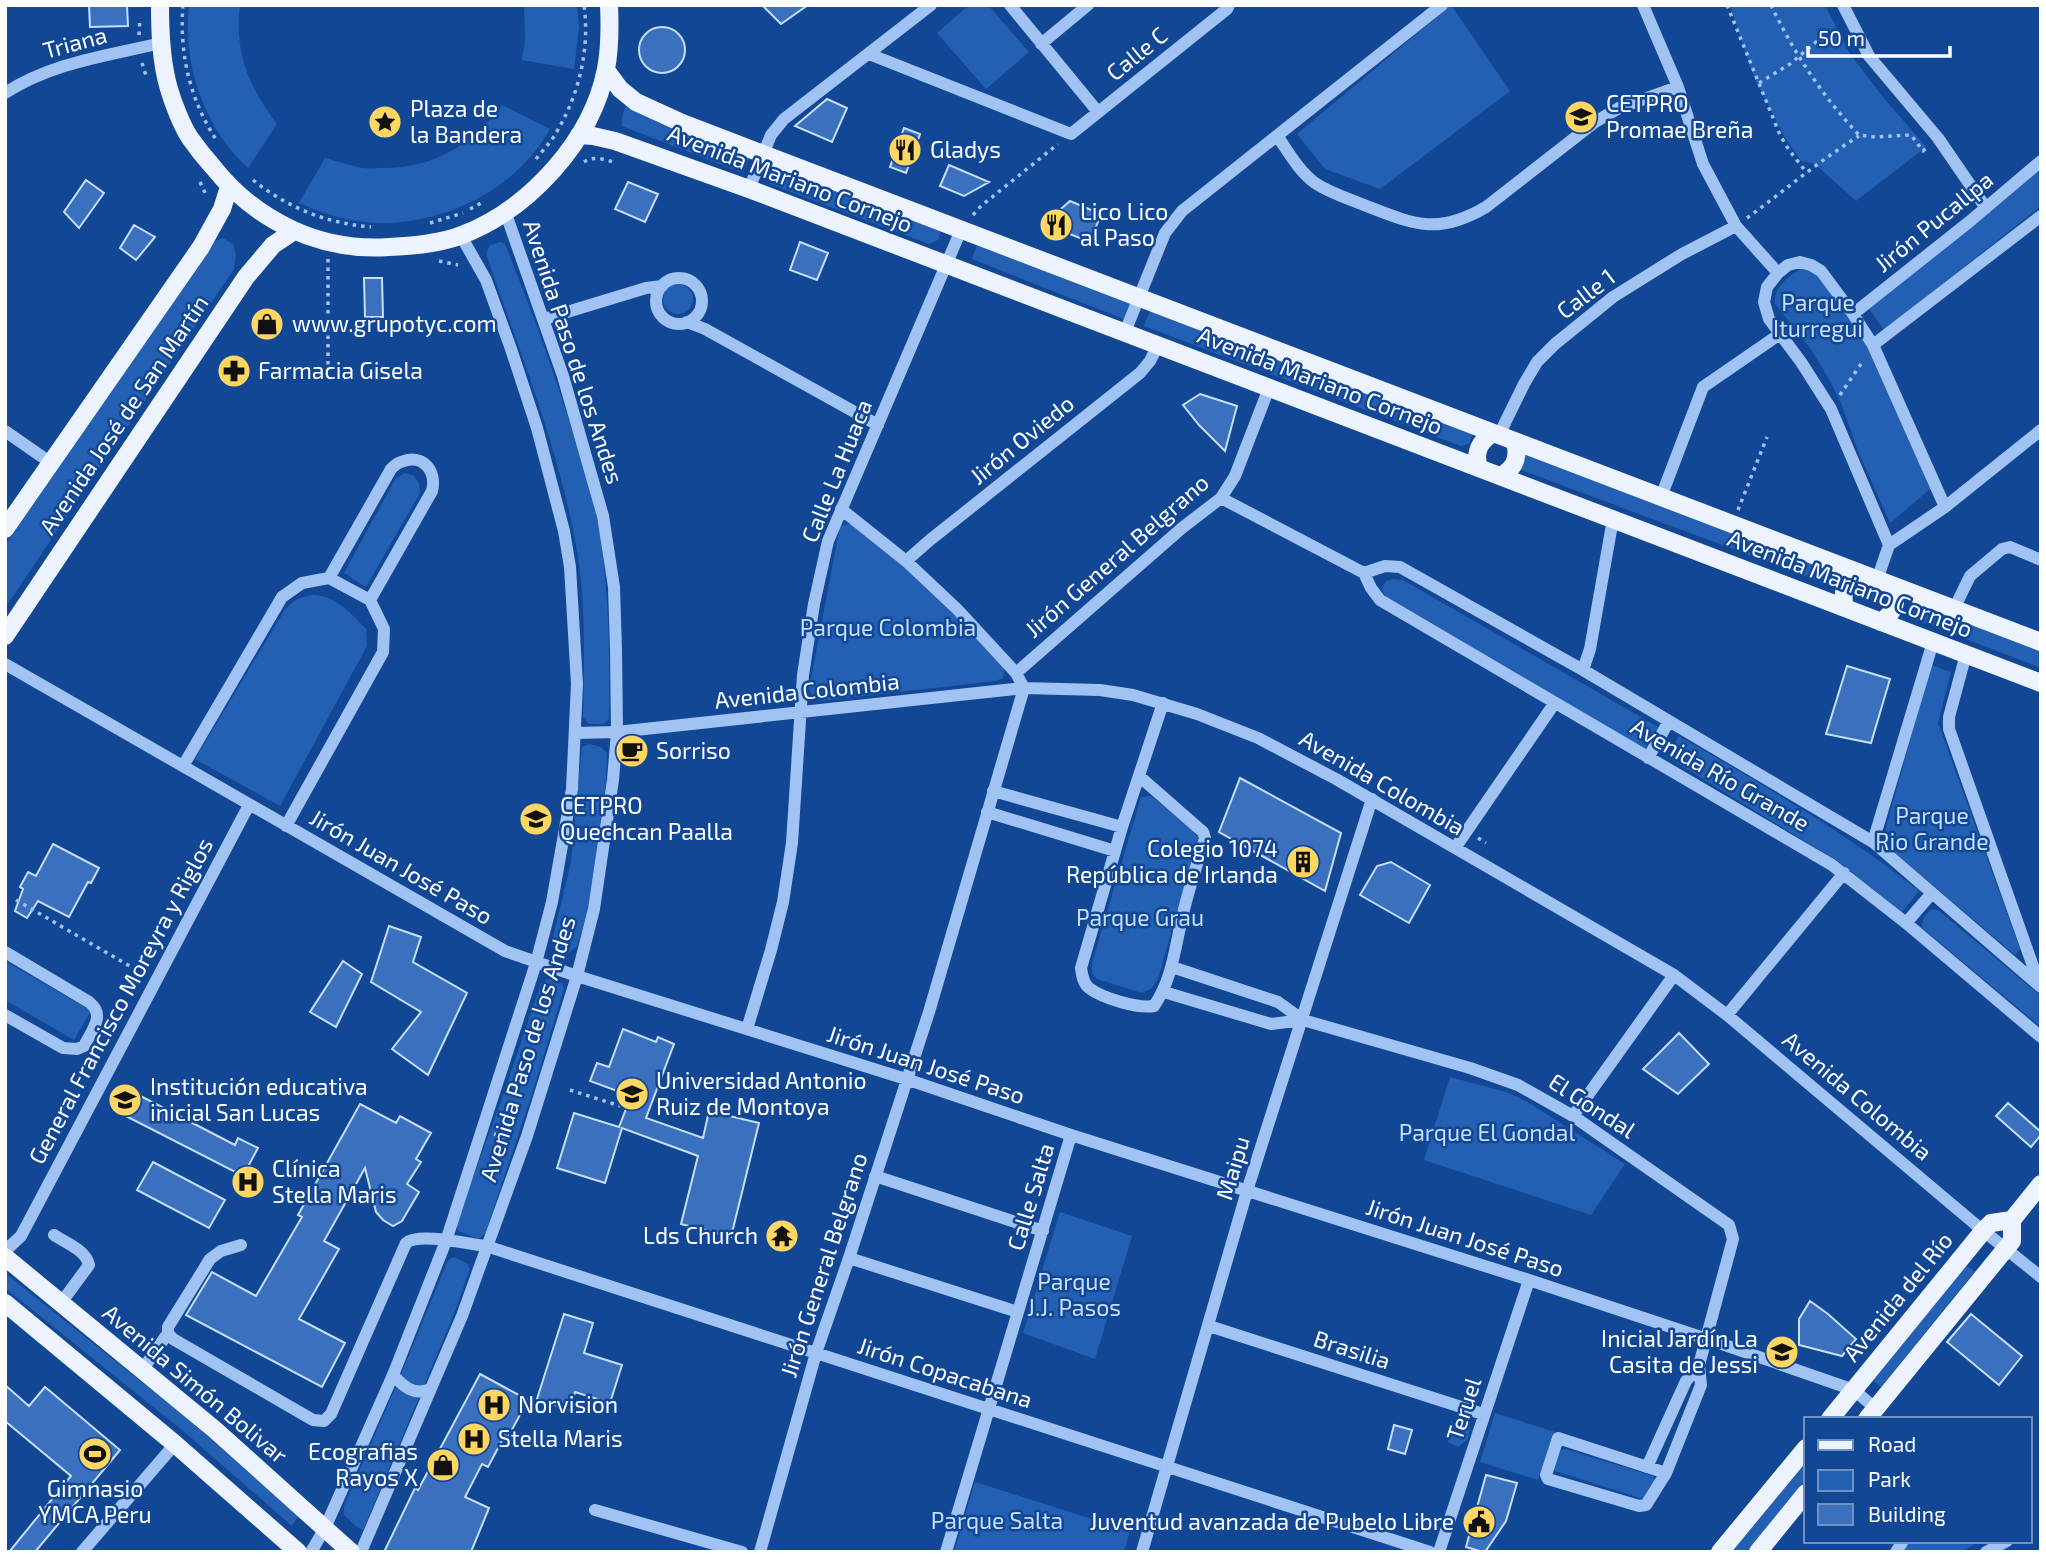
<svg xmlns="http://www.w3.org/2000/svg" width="2046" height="1557" font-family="'Exo 2',sans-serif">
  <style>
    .green { fill: #2360b4 }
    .building { fill: #3a70bd; stroke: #c7defd; stroke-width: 2 }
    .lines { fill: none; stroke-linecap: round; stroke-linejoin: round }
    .path { stroke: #a0c3f3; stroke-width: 3.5; stroke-dasharray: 3.5 5; stroke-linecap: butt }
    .minor { stroke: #a0c3f3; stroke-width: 12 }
    .major { stroke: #ecf3ff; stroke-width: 18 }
    .labels { text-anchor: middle; stroke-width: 5; stroke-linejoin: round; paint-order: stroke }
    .street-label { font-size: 23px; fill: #fff; stroke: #114795 }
    .poi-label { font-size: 23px; fill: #fff; stroke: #114795; text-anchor: start }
    .park-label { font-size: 23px; fill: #c7defd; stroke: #114795 }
  </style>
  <rect width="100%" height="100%" fill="#114795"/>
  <path class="green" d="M189,5h51c-6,48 9,82 37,119l-29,44c-44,-40 -66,-104 -59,-163z
    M524,5h53l2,22 -5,42 -52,-9 3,-20z
    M969,5h19l41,47 -43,37 -49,-56z
    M1451,5l59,86 -130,98 -55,-20 -28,-35z
    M1730,5h95l25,49 33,43 43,50 -70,54 -41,-37 -14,-3 -17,-25 -30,-59z
    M631,100l124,45 -12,28 -121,-47c-1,-11 2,-18 9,-26z
    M502,105l48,24c-32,58 -101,94 -167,94 -30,0 -57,-8 -84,-20l26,-45c12,3 24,7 36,10 7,1 15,0 22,0 52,0 88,-23 119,-63z
    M780,158l162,69 -4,13 -9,4 -159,-60z
    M2041,167v39l-157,124 -17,-24z
    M981,234l154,58 -9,28 -154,-61z
    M223,238l10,6 3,11 -2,14 -229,339v-62l205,-303z
    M500,242l5,2c26,65 50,130 70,196 7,25 17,51 22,77 12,67 13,134 12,202l-5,5h-15l-6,-7c1,-53 3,-107 -5,-160 -17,-104 -58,-204 -92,-303l4,-9z
    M1807,266l11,8 52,75 60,140 -40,34 -32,-72 -17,-48 -11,-22 -18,-30 -37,-47c-2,-19 17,-30 32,-38z
    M663 299a15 15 0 1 1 30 0a15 15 0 1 1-30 0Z
    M1154,300l320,129 -5,15 -8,2 -317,-120z
    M1523,448l329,118 -28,17 -303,-113 -4,-7z
    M405,473l8,2 6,8 1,10 -54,94 -22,-14 52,-95z
    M854,523l40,28 111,112 -2,15 -7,3 -176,20 -7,-4 -4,-8 31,-163z
    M1865,578l15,9c0,11 -6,14 -16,14l-8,-9 2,-10z
    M1393,579l10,1 255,147 -13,22 -261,-154 -2,-7 4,-7z
    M1915,594l126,48v26l-135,-52z
    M311,595c23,-1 40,18 55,34l1,17 -87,160 -85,-47 91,-151 11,-9z
    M1931,665l20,7 -13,51 82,226 -5,6 -133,-113z
    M1679,736c82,48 165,95 240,155l-17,21 -63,-50 -172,-105z
    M590,744l11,3 6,6 -1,29 -18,128 -11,36 -8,7 -13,-4 -4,-8 19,-79 11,-115z
    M1151,796l41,33 6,9 -40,141 -7,10 -9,4 -45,-14 -5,-6v-10l49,-166z
    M1931,909l7,1 103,86v31l-120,-100 3,-10z
    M5,961l86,50 -17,29 -69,-40z
    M548,979l14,4 2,6 -33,108 -46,137 -7,5 -20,-8 -2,-7 49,-134 36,-107z
    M1450,1077l56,15 20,9 99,63 -34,51 -167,-55z
    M1060,1212l72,24 -37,123 -72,-26z
    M454,1257l14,7 2,5 -18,50 -89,211 -6,-3 -13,-12v-9l56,-129 48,-117z
    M1965,1265l10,6 -94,116 -10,-8z
    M5,1273l184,147 109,96 -6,10 -110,-96 -177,-142z
    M1495,1413l60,19 -17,48 -58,-18z
    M1451,1422l19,3 -2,14 -10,8 -10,-5z
    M1565,1449l88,27 2,4 -12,19 -88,-28 -1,-4 7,-17z
    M1806,1459v20l-59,73h-17z
    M975,1482l155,49 -6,21h-170z
    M1908,1541h72l-19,11h-60z"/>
  <path class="building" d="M89,5h38l1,21 -38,1z
    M762,5h46l-27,19z
    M639 50a23 23 0 1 1 46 0a23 23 0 1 1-46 0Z
    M827,99l20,9 -15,34 -37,-16z
    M904,128l16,6 -14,39 -16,-6z
    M949,165l40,17 -25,14 -24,-10z
    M86,180l18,13 -25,35 -15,-16z
    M628,182l30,12 -13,28 -30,-13z
    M1070,201l31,13 -11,28 -46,-18z
    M134,225l21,12 -19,23 -16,-12z
    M800,242l28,11 -11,27 -27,-10z
    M364,278h18l1,39h-18z
    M1200,394l37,12 -12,45 -26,-26 -16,-20z
    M1847,666l43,13 -19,64 -45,-9z
    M1240,778l101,55 -16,58 -106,-59z
    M53,844l46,24 -8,15 -3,-1 -19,35 -31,-16 -11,17 -12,-7 8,-22 -3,-2 8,-15 8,4z
    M1391,862l39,23 -21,38 -49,-28 17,-29z
    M389,926l32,11 -8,25 54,31 -39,82 -36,-26 29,-37 -50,-30z
    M343,961l19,13 -26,53 -26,-15z
    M623,1029l33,13 2,-5 16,7 -28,74 57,20 6,-27 50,12 -28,114 -50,-13 17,-68 -76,-28 -17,55 -48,-15 17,-55 45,14 12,-31 -41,-15 7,-18 12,4z
    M1679,1033l30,31 -31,30 -35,-25z
    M127,1089l108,56 3,-7 20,10 -15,28 -127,-65z
    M2008,1103l33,29v3l-10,12 -35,-31z
    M360,1104l36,19 4,-7 31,17 -15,26 5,3 -14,22 12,8 -17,29 -9,5 -10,-6 -7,-8 -11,-44 -41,73 15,8 -40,70 46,24 -23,44 -136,-72 26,-43 44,24 46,-79 -4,-2z
    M153,1162l72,38 -16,28 -72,-38z
    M1810,1301l18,13 28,25 -14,17 -43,-11v-26z
    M564,1314l29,9 -9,30 38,12 -12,38 -35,-11 -5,18 -33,-11z
    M1971,1314l51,42 -23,29 -52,-43z
    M480,1374l48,26 -20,37 -3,-2 -17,32 -6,-3 -17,33 24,11 -18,44h-87l31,-64 3,2z
    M5,1385l24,21 16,-19 75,63 -85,102h-26l62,-76 -66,-55z
    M1394,1425l18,5 -7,24 -17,-5z
    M1486,1475l31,8 -11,38 -21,31h-2l-17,-5z"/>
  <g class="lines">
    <path class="path" d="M183,5c-4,49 7,95 34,136
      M1727,5l53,130 9,15 18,23
      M1771,5c23,48 52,92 88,130l16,2 36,-2 12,16 5,-5
      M139,35l1,-17
      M142,63l5,16
      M1759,83l31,-19 26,-22 23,-11
      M536,159c7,-9 15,-17 20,-26 23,-38 34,-84 28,-128
      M584,162c8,-6 20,-3 29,0
      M253,180c35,28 73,43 118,47
      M200,182l7,15
      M470,209l15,-8
      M973,215l8,-9 77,-62
      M1747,218c37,-27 73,-58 112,-82
      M430,223l33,-10
      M328,259v108
      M439,261l19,4
      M1840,395l23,-34
      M1738,510l29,-73
      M1478,838l8,5
      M16,900l129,75
      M570,1090l50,16
      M494,1134l16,5"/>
    <path class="minor" d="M1010,5l88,107
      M1643,5l35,82 25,77 33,62 42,47
      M1843,5l26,51 69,82 48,70
      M1041,44l47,-39
      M869,54l202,80 156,-125 2,-4
      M5,93c48,-31 102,-37 156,-50
      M1278,137c11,16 21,34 37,46 15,10 32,15 49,22 49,19 73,31 122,2l109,-85 24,-14 59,-21
      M749,189l22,-54 13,-16 147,-114
      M656 301a23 23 0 1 1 46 0a23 23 0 1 1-46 0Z
      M1853,314l116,-92 72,-61
      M544,319l102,-31 16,-2
      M687,322l18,7 173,96
      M1125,332l40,-99 17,-22 260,-206
      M1873,345l168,-129
      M5,431l46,32
      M1499,435l25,-51 13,-22 18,-18 58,-47 69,-43 54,-28
      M1661,497l42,-110 77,-53
      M1221,498l143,75 7,15 9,12 452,265 74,58 135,114
      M1889,545l-58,-136 -30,-47 -32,-43 -5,-17 3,-15 11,-14 10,-8 12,-3 11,3 10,6 32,43 20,31 72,162
      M1889,545l56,-38 96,-77
      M906,561l24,-21 210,-167 10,-12 8,-16
      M1364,573l21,-7 15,1 183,103 290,172 168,145
      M329,578l62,-109c3,-3 6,-6 10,-7 22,-9 36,9 31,29l-62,109
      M1877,580l12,-35
      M1954,609l16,-33 32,-27 8,-2 31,13
      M1966,654l-17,63v12l91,257
      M5,664l500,287 72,25 329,103 165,56 458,145 190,63 135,47 21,18
      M1583,670l7,-21 23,-130
      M1016,673l166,-145 39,-30 14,-22 34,-88
      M575,733l42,-1 407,-44 76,2 33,5 64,19 61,24 78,41 338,196 53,40 248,209 66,53
      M1648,758l21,-37
      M183,766l99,-169 20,-14 27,-5 41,22 14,29 -1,23 -97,174
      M1139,776l64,56 2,6c-8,26 -17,53 -23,80 -7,30 -10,62 -28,88 -16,3 -52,-8 -65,-18 -6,-5 -7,-13 -8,-20l41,-141 41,-124
      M993,791l129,36
      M987,812l128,39
      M1873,842l60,-200
      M1455,848l99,-144
      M1906,923l26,-30
      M5,952l84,50c17,13 3,28 -5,44l-7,3 -14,-1 -58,-33
      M1172,967l106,35 25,18 167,48 48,17 55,31 156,109 4,14 -34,126 2,20 -35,88 -20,32 -7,1 -91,-27 -2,-4 12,-37 108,35
      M1164,992l107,32 32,-4
      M1727,1015l117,-142
      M747,1029l24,-79 12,-48 9,-59 11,-168 11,-71 14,-63 133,-311
      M1573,1116l101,-141
      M875,1176l168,55
      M54,1235c12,8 32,15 35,30l-28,38
      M241,1245l-20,6 -11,8 -42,68v6l5,6 140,81 11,1 7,-7 75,-171c13,-11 62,1 80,3l944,306
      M5,1251l16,-15 228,-431
      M849,1258l169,54
      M1209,1326l274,88
      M143,1369l25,-36
      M393,1375c11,12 21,21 37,14
      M1647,1467l39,-86 13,-16
      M595,1510l147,42
      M82,1552l93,-108
      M311,1552l14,-24 68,-153 53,-134 90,-278 16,-61 20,-113 5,-105 -7,-117 -6,-36 -27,-103 -26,-79 -25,-69 -25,-44
      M361,1552l101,-236 65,-180 50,-160 17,-67 19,-129 4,-48 -1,-83 -2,-62 -11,-71 -40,-140 -57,-162
      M760,1552l56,-199 33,-95 80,-246 95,-324 -8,-15 -59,-64 -51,-48 -65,-52
      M946,1552l125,-417
      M1142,1552l105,-361 125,-392
      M1439,1552l90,-272
      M1896,1552l7,-11
      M1986,1552l21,-11"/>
    <path class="major" d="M160,5c0,28 1,57 9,84 4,14 13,37 21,49 7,10 15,20 23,29 43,54 107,85 176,80 24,-1 50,-3 73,-12 67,-26 130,-94 144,-166 4,-21 4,-43 3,-64
      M606,70l14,19 16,13 46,21 1359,519
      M579,135l14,1 22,5 134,48 1292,494
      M1479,468c-5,-16 0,-26 14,-35
      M1501,476c14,-8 18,-18 14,-34
      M5,529l196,-282 21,-38 7,-22
      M1845,608c-4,-16 0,-26 13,-36
      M1881,622c14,-10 17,-20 12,-36
      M5,636l241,-359 27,-32 21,-14
      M5,1257l209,172 137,123
      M5,1303l170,141 123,108
      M1830,1419l154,-189 7,-7 21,-3
      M1867,1419l145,-178v-21l29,-36
      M1720,1552l86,-104
      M1758,1552l48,-59"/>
  </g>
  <defs>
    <symbol id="university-disc" viewBox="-11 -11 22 22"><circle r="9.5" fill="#ffd662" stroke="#114795"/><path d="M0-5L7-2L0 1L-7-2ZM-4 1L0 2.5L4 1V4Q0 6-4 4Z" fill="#111"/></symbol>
    <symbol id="sight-disc" viewBox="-11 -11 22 22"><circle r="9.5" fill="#ffd662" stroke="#114795"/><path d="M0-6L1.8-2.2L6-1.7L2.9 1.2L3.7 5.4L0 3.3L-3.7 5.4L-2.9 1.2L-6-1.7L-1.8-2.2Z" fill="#111"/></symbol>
    <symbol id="restaurant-disc" viewBox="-11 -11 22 22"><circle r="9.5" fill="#ffd662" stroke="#114795"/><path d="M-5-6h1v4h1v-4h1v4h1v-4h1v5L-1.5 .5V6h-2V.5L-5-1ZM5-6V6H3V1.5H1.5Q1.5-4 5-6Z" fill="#111"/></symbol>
    <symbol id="shop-disc" viewBox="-11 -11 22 22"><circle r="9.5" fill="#ffd662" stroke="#114795"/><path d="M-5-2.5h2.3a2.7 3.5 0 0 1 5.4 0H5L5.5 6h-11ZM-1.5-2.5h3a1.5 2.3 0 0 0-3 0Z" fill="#111"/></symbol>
    <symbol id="pharmacy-disc" viewBox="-11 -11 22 22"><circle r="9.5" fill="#ffd662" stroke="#114795"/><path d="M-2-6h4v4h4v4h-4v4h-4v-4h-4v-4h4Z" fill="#111"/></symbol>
    <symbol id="cafe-disc" viewBox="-11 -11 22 22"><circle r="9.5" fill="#ffd662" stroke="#114795"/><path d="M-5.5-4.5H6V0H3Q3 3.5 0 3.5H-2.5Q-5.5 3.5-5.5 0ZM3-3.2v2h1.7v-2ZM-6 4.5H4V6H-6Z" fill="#111"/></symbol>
    <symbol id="building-disc" viewBox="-11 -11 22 22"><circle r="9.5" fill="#ffd662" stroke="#114795"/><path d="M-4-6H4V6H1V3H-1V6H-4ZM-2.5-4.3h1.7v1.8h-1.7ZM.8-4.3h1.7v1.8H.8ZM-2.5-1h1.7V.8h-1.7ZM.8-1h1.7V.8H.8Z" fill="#111"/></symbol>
    <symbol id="school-disc" viewBox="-11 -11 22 22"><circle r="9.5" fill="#ffd662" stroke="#114795"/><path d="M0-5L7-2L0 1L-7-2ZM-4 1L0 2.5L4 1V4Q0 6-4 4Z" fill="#111"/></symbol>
    <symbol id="hospital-disc" viewBox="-11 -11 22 22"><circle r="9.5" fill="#ffd662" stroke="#114795"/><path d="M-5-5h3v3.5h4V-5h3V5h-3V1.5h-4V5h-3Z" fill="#111"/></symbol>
    <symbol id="temple-disc" viewBox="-11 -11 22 22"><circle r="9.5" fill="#ffd662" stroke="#114795"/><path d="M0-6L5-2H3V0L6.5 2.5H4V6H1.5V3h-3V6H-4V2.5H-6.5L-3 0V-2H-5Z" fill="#111"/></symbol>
    <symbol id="stadium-disc" viewBox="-11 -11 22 22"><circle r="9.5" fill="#ffd662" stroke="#114795"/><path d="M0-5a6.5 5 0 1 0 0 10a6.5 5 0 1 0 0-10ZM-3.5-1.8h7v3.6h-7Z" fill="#111"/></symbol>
    <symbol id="civic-disc" viewBox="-11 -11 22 22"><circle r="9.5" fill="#ffd662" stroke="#114795"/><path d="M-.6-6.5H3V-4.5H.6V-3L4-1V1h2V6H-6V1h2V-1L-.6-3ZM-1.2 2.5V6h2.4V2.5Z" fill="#111"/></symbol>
  </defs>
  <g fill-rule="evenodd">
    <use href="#university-disc" x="1562" y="98" width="38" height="38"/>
    <use href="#sight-disc" x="366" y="103" width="38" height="38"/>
    <use href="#restaurant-disc" x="886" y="131" width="38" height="38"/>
    <use href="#restaurant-disc" x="1037" y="206" width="38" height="38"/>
    <use href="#shop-disc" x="248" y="305" width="38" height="38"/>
    <use href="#pharmacy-disc" x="215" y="352" width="38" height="38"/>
    <use href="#cafe-disc" x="613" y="732" width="38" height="38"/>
    <use href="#university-disc" x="517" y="800" width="38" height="38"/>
    <use href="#building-disc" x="1284" y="843" width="38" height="38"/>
    <use href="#university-disc" x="613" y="1075" width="38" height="38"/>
    <use href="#school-disc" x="106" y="1081" width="38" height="38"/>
    <use href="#hospital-disc" x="229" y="1163" width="38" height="38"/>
    <use href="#temple-disc" x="763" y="1217" width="38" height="38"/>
    <use href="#school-disc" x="1763" y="1333" width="38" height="38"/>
    <use href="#hospital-disc" x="475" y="1386" width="38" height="38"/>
    <use href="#hospital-disc" x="455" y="1420" width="38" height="38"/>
    <use href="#stadium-disc" x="76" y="1435" width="38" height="38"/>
    <use href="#shop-disc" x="424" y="1446" width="38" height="38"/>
    <use href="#civic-disc" x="1460" y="1503" width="38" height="38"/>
  </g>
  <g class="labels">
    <g class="street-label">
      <text transform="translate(75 43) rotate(-15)" y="8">Triana</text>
      <text transform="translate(1137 54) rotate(-39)" y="8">Calle C</text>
      <text transform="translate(790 179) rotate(21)" y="8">Avenida Mariano Cornejo</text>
      <text transform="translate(1934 222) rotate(-39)" y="8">Jirón Pucallpa</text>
      <text transform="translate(1586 294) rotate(-37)" y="8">Calle 1</text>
      <text transform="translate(573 352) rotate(72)" y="8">Avenida Paso de los Andes</text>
      <text transform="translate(1320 381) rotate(21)" y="8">Avenida Mariano Cornejo</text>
      <text transform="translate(124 415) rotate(-56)" y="8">Avenida José de San Martín</text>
      <text transform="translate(1022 440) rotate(-39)" y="8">Jirón Oviedo</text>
      <text transform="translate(837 471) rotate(-68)" y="8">Calle La Huaca</text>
      <text transform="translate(1117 556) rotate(-41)" y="8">Jirón General Belgrano</text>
      <text transform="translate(1850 584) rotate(21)" y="8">Avenida Mariano Cornejo</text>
      <text transform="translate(807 691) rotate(-6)" y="8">Avenida Colombia</text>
      <text transform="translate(1720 775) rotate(30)" y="8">Avenida Río Grande</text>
      <text transform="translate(1382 783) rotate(30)" y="8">Avenida Colombia</text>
      <text transform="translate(401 867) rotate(30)" y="8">Jirón Juan José Paso</text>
      <text transform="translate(121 1001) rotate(-62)" y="8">General Francisco Moreyra y Riglos</text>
      <text transform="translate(528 1049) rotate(-73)" y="8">Avenida Paso de los Andes</text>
      <text transform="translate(926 1065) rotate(18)" y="8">Jirón Juan José Paso</text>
      <text transform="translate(1857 1096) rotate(40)" y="8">Avenida Colombia</text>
      <text transform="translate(1592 1106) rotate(33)" y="8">El Gondal</text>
      <text transform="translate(1233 1168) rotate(-73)" y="8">Maipu</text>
      <text transform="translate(1031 1197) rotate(-73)" y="8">Calle Salta</text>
      <text transform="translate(1465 1238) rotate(18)" y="8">Jirón Juan José Paso</text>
      <text transform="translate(824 1265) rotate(-72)" y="8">Jirón General Belgrano</text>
      <text transform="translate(1898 1297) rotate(-51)" y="8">Avenida del Río</text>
      <text transform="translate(1352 1350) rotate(18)" y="8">Brasilia</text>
      <text transform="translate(945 1373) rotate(18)" y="8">Jirón Copacabana</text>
      <text transform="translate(195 1384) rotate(40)" y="8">Avenida Simón Bolivar</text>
      <text transform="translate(1464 1409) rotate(-72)" y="8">Teruel</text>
    </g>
    <g class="poi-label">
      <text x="1606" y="112">CETPRO<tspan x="1606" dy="26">Promae Breña</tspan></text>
      <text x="410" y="117">Plaza de<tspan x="410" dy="26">la Bandera</tspan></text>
      <text x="930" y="158">Gladys</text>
      <text x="1080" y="220">Lico Lico<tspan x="1080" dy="26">al Paso</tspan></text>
      <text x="292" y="332">www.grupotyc.com</text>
      <text x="258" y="379">Farmacia Gisela</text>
      <text x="656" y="759">Sorriso</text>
      <text x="560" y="814">CETPRO<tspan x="560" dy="26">Quechcan Paalla</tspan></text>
      <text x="1278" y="857" text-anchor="end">Colegio 1074<tspan x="1278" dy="26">República de Irlanda</tspan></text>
      <text x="656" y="1089">Universidad Antonio<tspan x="656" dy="26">Ruiz de Montoya</tspan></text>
      <text x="150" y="1095">Institución educativa<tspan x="150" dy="26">inicial San Lucas</tspan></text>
      <text x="272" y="1177">Clínica<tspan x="272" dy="26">Stella Maris</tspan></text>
      <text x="758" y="1244" text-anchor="end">Lds Church</text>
      <text x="1758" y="1347" text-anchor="end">Inicial Jardín La<tspan x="1758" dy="26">Casita de Jessi</tspan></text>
      <text x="518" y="1413">Norvision</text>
      <text x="498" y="1447">Stella Maris</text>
      <text x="418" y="1460" text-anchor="end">Ecografias<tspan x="418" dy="26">Rayos X</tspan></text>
      <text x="95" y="1497" text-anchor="middle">Gimnasio<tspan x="95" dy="26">YMCA Peru</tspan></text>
      <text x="1454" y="1530" text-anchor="end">Juventud avanzada de Pubelo Libre</text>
    </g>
    <g class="park-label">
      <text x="1818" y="311">Parque<tspan x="1818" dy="26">Iturregui</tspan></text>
      <text x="888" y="636">Parque Colombia</text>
      <text x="1932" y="824">Parque<tspan x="1932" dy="26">Rio Grande</tspan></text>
      <text x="1140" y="926">Parque Grau</text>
      <text x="1487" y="1141">Parque El Gondal</text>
      <text x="1074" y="1290">Parque<tspan x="1074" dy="26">J.J. Pasos</tspan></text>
      <text x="997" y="1529">Parque Salta</text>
    </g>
  </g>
  <rect width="2046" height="1557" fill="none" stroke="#ffffff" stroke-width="14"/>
  <rect x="1804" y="1417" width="228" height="126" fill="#114795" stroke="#7091bf" stroke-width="2"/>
  <rect x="1818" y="1440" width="35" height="10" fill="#ecf3ff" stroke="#7091bf" stroke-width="2"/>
  <text x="1868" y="1452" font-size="21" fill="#ffffff">Road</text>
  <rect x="1818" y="1470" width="35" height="21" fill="#2360b4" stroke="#7091bf" stroke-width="2"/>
  <text x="1868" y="1487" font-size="21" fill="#ffffff">Park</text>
  <rect x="1818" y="1504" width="35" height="21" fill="#3a70bd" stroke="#7091bf" stroke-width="2"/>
  <text x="1868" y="1522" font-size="21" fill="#ffffff">Building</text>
  <path d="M1808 46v10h142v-10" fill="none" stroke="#ffffff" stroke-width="3.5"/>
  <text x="1818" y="46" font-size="21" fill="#ffffff" stroke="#114795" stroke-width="5" paint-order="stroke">50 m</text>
</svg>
